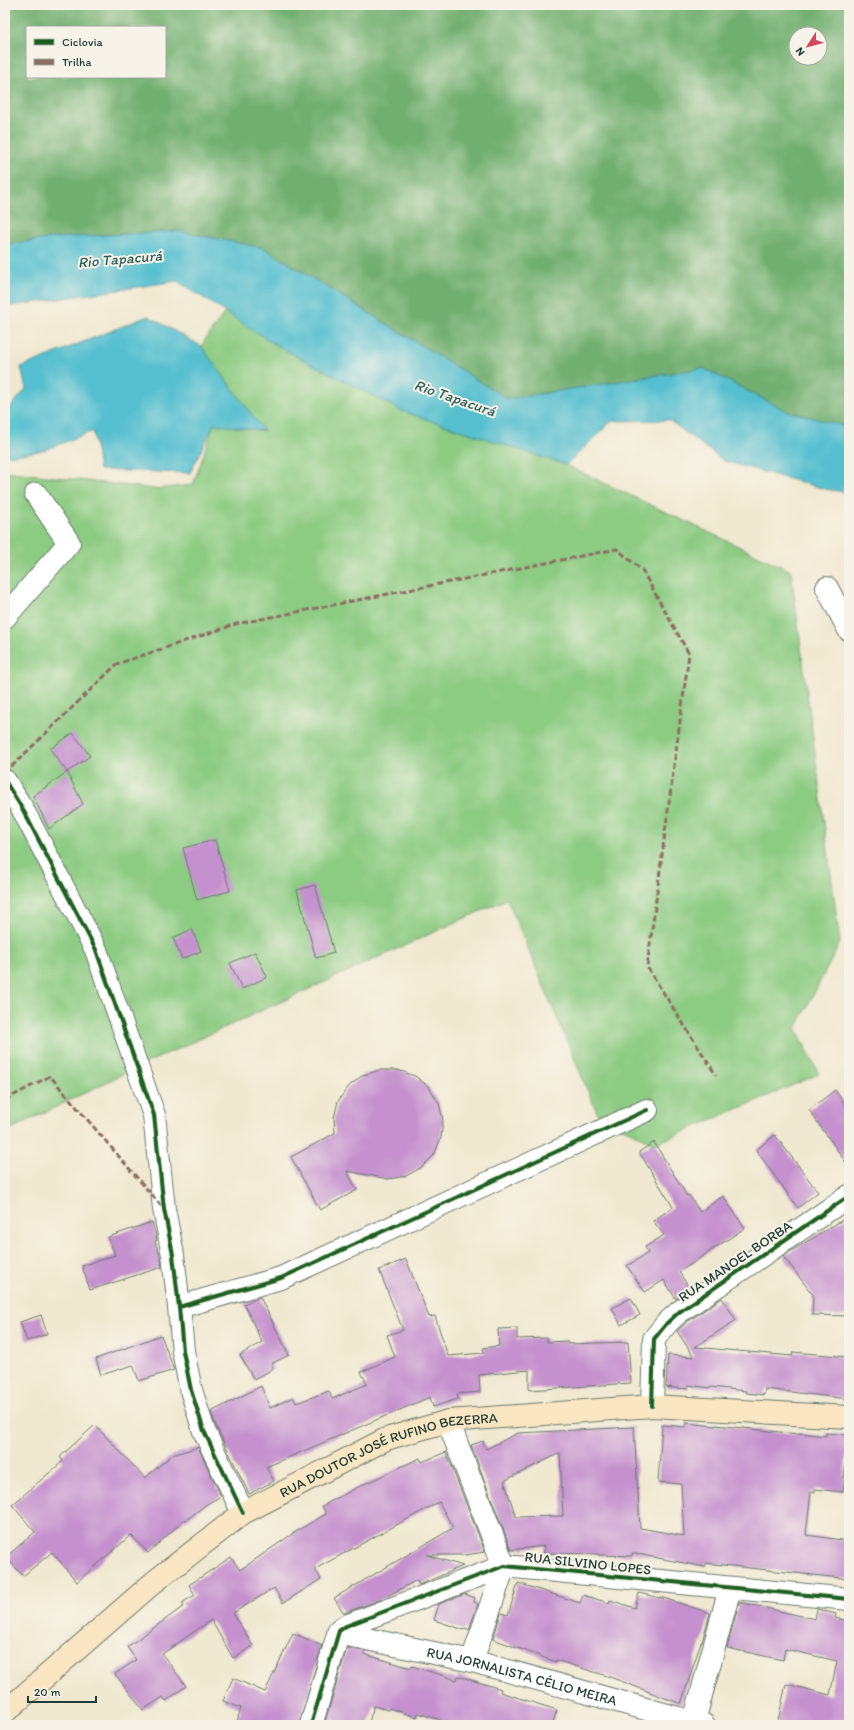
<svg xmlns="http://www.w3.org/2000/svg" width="854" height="1730" font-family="Itim,sans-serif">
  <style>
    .green { fill: #8ccb82; stroke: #56845b }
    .forest { fill: #71af70; stroke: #487652; fill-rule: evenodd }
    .water { fill: #54bfcf; stroke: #3a7e82 }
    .building { fill: #c491ce; fill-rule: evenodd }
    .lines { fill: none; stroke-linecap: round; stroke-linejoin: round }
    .minor-casing { stroke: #68796b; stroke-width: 24 }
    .tertiary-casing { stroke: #68796b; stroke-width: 24 }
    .secondary-casing { stroke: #68796b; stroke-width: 24 }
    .minor { stroke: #fff; stroke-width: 22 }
    .tertiary { stroke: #fff; stroke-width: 22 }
    .secondary { stroke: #fbe6c3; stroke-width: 22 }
    .quiet { stroke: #8d6e63; stroke-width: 3; stroke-dasharray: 6 3; stroke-linecap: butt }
    .cycleway-casing { stroke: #f7f3e8; stroke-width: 6 }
    .cycleway { stroke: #1b5e20; stroke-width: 4 }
    .labels { text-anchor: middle; stroke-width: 4; stroke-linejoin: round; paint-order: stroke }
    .street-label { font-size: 14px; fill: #1f3d34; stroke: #f7f3e8 }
    .water-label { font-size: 15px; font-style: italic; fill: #2c5e5b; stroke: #f7f3e8 }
  </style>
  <rect width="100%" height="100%" fill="#f7f3e8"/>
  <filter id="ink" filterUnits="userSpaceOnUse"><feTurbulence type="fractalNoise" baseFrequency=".025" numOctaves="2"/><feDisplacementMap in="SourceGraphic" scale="8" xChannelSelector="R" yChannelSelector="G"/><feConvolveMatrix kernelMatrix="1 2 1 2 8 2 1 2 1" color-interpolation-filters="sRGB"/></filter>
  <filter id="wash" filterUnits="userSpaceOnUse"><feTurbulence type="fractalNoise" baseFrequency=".012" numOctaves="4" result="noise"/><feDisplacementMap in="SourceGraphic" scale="16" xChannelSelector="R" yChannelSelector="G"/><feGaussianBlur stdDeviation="0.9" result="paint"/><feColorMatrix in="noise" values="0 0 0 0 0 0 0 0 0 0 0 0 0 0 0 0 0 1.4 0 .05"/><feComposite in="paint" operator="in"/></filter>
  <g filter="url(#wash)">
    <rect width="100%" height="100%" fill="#f0e8d0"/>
    <path class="green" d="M225,312l184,101 157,52 225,106 49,372 -44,85 23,46 -164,70 -57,-29 -91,-216 -380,173 -122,60v-661l149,18 39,-4 21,-61 50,7 -63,-85z"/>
    <path class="forest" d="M5,5h844v422l-62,-16 -84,-43 -195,31 -244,-151 -86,-17 -125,7 -48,7zM27,27h138v50h-138zM796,34h24v24h-24z"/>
    <path class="water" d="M178,231l86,17 244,151 195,-31 84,43 62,16v66l-24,-4 -101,-28 -55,-41 -57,1 -46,44 -164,-54 -121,-63 -104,-67 -172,26v-62l48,-7z
      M148,316l53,30 63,85 -50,-7 -24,49 -91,-3 -6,-39 -48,19 -35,6 -5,-3v-40l21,-24 -5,-22z"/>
    <g id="blocks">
      <path class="building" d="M73,733l17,23 -23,16 -17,-23z
        M67,772l16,32 -34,25 -16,-33z
        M215,840l15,51 -33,9 -14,-52z
        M315,885l19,68 -18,5 -19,-68z
        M192,929l9,22 -19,8 -9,-21z
        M255,952l12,25 -25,12 -12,-26z
        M380,1070h18l17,6 14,11 10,16 4,17 -2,18 -7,17 -12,12 -16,9 -18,3 -41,-8 10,19 -37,20 -29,-53 44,-24 -1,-15 4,-17 11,-15 14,-11z
        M835,1090l14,20v57l-40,-57z
        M775,1135l43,57 -20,16 -42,-58z
        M654,1142l33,54 2,-1 11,17 23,-16 22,32 -66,44 11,17 -14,10 -12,-19 -19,12 -18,-26 21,-13 -3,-6 19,-12 -11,-14 20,-14 -34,-55z
        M849,1216v100l-37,-1 1,-20 -30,-39z
        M152,1222l5,18 -2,1 6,18 1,8 -72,23 -8,-24 33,-11 -7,-18z
        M406,1259l23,58 6,-1 13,40 36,-3 -1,-5 16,-2 -1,-17 19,-1v11l30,-1v4l20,-1 1,3 60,-2 3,41 -102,7v-20l-50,5 1,17 -23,2 1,5 -25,8 -3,-10 -164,70 8,14 -25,13 -33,-68 -5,-14 50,-26 9,22 23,-11 3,6 33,-12 3,8 35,-15 -6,-12 34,-15 -8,-22 16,-5 -24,-60z
        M260,1297l29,58 -18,9 3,4 -20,12 -14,-25 22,-13 -18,-38z
        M631,1298l9,17 -19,10 -9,-17z
        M722,1298l14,22 -41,27 97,9 1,-4 56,5v42l-84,-10 -1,6 -18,-2v-2l-35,-4v1l-23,-3v4l-22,-2 2,-32 26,2 -17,-26 10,-9z
        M41,1315l6,19 -20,7 -7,-19z
        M161,1335l13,35 -35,11 -6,-16 -32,10 -5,-16z
        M686,1423l29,3v-1l83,9v-1l28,3v-3l22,2 -5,57 -28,-3v3h-4l-5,43 43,6v38l-144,-16v4l-73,-14v3l-34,-1v-1l-54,-1v-7l-33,4 -40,-105 12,-4 3,8 32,-16 116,-6 6,101 44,8 -3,-52 -23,-2 4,-57 24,2zM560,1453l3,63 -47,1 -12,-36z
        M95,1425l50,53 27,-23 26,-8 23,49 -14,8 -21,16 -1,-1 -37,34 -17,-18 -54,47 -25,-30 -29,24 -17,-19 29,-25 -23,-27 51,-44 -3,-4z
        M446,1452l39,100 -20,3h-38l36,11 -44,19 -2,-5 -35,19 -38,14 -10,-15 119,-70 -14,-26 -124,67 6,10 -38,24 -9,-15 -41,25 20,33 -20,12 -22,-38 -49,34 24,32 -20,15 -3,-4 -20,13 -28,-36 21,-14 -9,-13 57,-41 -2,-3 13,-8 -6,-10 42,-28 9,13 55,-38 31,-18 -4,-8 34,-18 64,-30 2,4z
        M518,1583l62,20 3,-8 26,8 1,-3 25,8 4,-15 21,5v-1l50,16 -8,29h-1l-20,62 -71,-27 -54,-17v2l-63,-23 8,-26 7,2z
        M465,1594l10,4 -1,4 4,2 -9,26 -4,-2 -1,2 -30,-10 5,-16z
        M739,1602l76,17 2,-10 19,5 -1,4 14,3v78l-5,26h-67l9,-41 44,11 7,-34 -52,-12 -2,11 -56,-12z
        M293,1633l29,13 -23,79h-63l5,-17 -18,-7 10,-23 32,14z
        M347,1648l18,3 -1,3 47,14 1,-2 45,14 1,-4 43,13 -1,3 57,18 -5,15h-96l-38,-12 -1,4 -28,-9 -1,2 -14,-4 -6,19h-44z"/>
    </g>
  </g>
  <g filter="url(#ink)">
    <use href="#blocks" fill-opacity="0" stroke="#68796b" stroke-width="1"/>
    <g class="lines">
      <defs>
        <g id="minor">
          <path d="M827,588l22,42"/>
          <path d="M5,617l64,-74 -33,-49"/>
          <path d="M5,781l17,27 74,142 58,165 10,94 9,46 6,52 4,44 8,39 13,41 39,82"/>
          <path d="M179,1307l102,-29 366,-168"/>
          <path d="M448,1421l56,145 -32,95"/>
          <path id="s1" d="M338,1633l134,28 232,64"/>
          <path d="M311,1725l28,-94 7,-5 158,-60 345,33"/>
          <path d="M693,1725l37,-137"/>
        </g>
        <path id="tertiary" d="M652,1406l2,-67 13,-16 12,-11 170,-116"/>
        <g id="secondary">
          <path id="s2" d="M5,1712l149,-130 89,-69 143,-74 62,-18 204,-15 197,11"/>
        </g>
      </defs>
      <use href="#minor" class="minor-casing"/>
      <use href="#tertiary" class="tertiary-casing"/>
      <use href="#secondary" class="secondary-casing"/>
      <use href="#minor" class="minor"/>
      <use href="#tertiary" class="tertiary"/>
      <use href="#secondary" class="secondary"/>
      <path class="quiet" d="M5,773l112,-109 119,-40 381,-75 25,21 47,84 -42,313 69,108
        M5,1100l45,-24 113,132"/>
      <defs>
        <path id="cycleway" d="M5,781l17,27 74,142 58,165 10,94 9,46 6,52 4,44 8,39 13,41 39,82
          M179,1307l102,-29 366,-168
          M652,1406l2,-67 13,-16 12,-11 170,-116
          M311,1725l28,-94 7,-5 158,-60 345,33"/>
      </defs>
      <use href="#cycleway" class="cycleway-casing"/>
      <use href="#cycleway" class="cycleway"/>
    </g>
  </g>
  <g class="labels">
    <g class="street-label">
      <text transform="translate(735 1261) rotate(-34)" y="5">RUA MANOEL BORBA</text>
      <text dy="5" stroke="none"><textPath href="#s2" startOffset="469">RUA DOUTOR JOSÉ RUFINO BEZERRA</textPath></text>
      <text transform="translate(588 1563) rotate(6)" y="5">RUA SILVINO LOPES</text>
      <text dy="5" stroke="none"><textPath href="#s1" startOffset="189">RUA JORNALISTA CÉLIO MEIRA</textPath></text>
    </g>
    <g class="water-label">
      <text transform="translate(120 259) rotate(-5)" y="5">Rio Tapacurá</text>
      <text transform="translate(455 398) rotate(19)" y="5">Rio Tapacurá</text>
    </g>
  </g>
  <rect width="854" height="1730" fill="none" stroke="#f7f3e8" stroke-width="20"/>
  <rect x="26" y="26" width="140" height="52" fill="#f7f3e8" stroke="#a1aaa0"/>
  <rect x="34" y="39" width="20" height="6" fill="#1b5e20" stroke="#a1aaa0"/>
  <text x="62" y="46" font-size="12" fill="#1f3d34">Ciclovia</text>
  <rect x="34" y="59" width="20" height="6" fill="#8d6e63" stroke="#a1aaa0"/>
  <text x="62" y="66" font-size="12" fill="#1f3d34">Trilha</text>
  <g transform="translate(808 46) rotate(234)"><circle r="19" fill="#f7f3e8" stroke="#a1aaa0"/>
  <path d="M0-3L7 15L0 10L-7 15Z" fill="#d1495b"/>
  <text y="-6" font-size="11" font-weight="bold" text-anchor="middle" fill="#1f3d34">N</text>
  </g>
  <path d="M28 1696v6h68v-6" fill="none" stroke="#1f3d34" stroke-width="2"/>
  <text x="34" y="1696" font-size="12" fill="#1f3d34" stroke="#f7f3e8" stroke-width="3" paint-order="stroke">20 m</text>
</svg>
